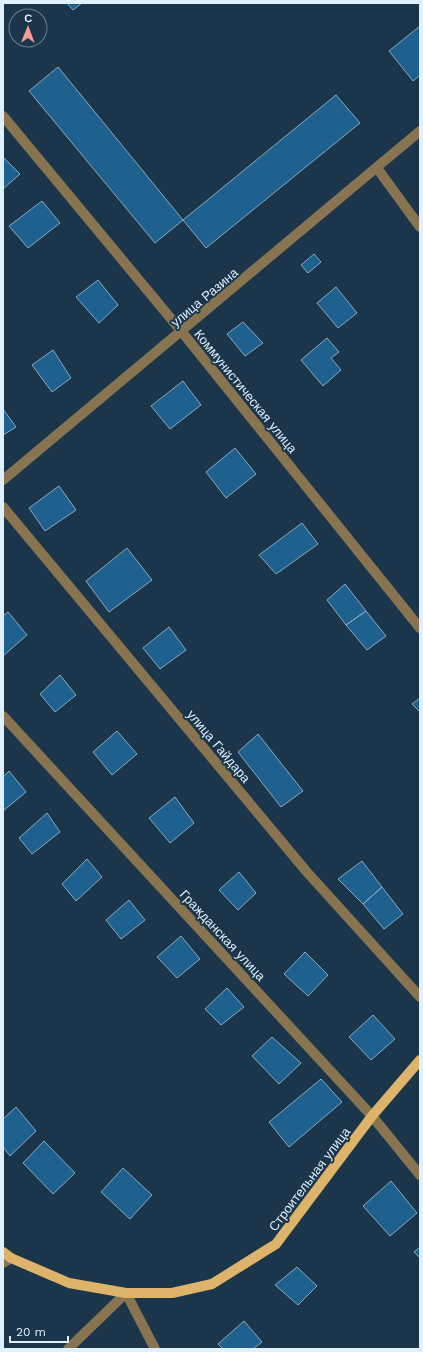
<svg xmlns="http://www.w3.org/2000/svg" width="423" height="1352" font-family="'Work Sans',sans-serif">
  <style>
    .building { fill: #1e618e; stroke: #8aa8c1 }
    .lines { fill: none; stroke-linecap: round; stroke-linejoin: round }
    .minor { stroke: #897452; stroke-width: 10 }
    .major { stroke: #deb46b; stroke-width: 10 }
    .labels { text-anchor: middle; stroke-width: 4; stroke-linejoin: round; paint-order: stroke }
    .street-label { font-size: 13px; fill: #e0f0fd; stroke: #1b364a }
  </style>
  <rect width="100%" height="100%" fill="#1b364a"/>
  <path class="building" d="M67,3h15l-9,7z
    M420,26v49l-7,6 -24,-30z
    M58,67l125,153 -28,23 -126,-152z
    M336,95l24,28 -154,125 -23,-28z
    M4,158l16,16 -17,15v-30z
    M42,201l18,22 -32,25 -19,-22z
    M314,254l7,8 -13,11 -7,-8z
    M98,280l20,25 -19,18 -23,-26z
    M336,287l21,26 -19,15 -21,-25z
    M243,322l20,21 -18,13 -18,-22z
    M327,338l12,14 -8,6 10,12 -18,16 -22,-26z
    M53,350l18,28 -19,14 -20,-27z
    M183,381l18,24 -31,24 -19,-23z
    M3,409l13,18 -13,8z
    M235,448l21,26 -30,24 -20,-26z
    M59,486l17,24 -31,21 -16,-23z
    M302,523l16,21 -42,30 -17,-19z
    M127,548l25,32 -43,32 -23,-31z
    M345,584l21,27 -20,14 -19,-25z
    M366,611l20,25 -19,14 -21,-25z
    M8,612l19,23 -24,21v-40z
    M169,627l17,23 -26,19 -17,-21z
    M60,675l16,20 -21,17 -15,-18z
    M420,698v14l-8,-8z
    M117,731l20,23 -25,21 -19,-23z
    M258,734l45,57 -22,16 -43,-55z
    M9,771l17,21 -23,19v-34z
    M175,797l19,26 -24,20 -21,-25z
    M47,813l13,19 -28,22 -13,-16z
    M87,859l15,18 -26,24 -14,-17z
    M362,861l20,26 -19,17 -25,-25z
    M239,872l17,21 -18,17 -19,-20z
    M382,887l21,27 -19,15 -21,-25z
    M129,900l16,20 -24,19 -15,-19z
    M181,936l19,23 -23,19 -20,-21z
    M305,952l23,23 -20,21 -24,-22z
    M227,988l17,19 -23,18 -16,-16z
    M373,1015l22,24 -24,21 -22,-23z
    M272,1037l29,26 -22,21 -27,-28z
    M321,1079l21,23 -53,45 -20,-25z
    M16,1107l20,24 -26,25 -7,-9v-28z
    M44,1141l31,32 -22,21 -30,-31z
    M123,1168l29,27 -22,24 -29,-27z
    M391,1181l26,32 -27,23 -27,-30z
    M420,1247v11l-6,-6z
    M297,1267l20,19 -19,19 -23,-20z
    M244,1321l18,21 -9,7h-30l-5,-5z"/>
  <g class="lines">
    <path class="minor" d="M3,116l179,216 238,296
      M377,168l43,59
      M3,480l417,-349
      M3,507l303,364 114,126
      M3,716l369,400 48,59
      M3,1263l8,-5
      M68,1349l58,-56 29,56"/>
    <path class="major" d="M3,1252l8,6 58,25 57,10h46l40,-9 64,-40 96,-128 48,-56"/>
  </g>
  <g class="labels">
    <g class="street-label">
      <text transform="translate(204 297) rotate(-40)" y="5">улица Разина</text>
      <text transform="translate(246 391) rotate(51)" y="5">Коммунистическая улица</text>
      <text transform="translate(219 746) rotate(50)" y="5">улица Гайдара</text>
      <text transform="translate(223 935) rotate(47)" y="5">Гражданская улица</text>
      <text transform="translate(309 1179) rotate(-53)" y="5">Строительная улица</text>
    </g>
  </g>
  <rect width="423" height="1352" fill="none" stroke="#e0f0fd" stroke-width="8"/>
  <g transform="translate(28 28) rotate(1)"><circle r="19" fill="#1b364a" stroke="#6a8092"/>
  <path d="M0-3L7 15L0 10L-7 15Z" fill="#f59c94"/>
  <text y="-6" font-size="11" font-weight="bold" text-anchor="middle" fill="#e0f0fd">С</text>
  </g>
  <path d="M10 1336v6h58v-6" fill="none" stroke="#e0f0fd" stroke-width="2"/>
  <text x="16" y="1336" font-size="12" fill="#e0f0fd" stroke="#1b364a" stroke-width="3" paint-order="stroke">20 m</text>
</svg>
